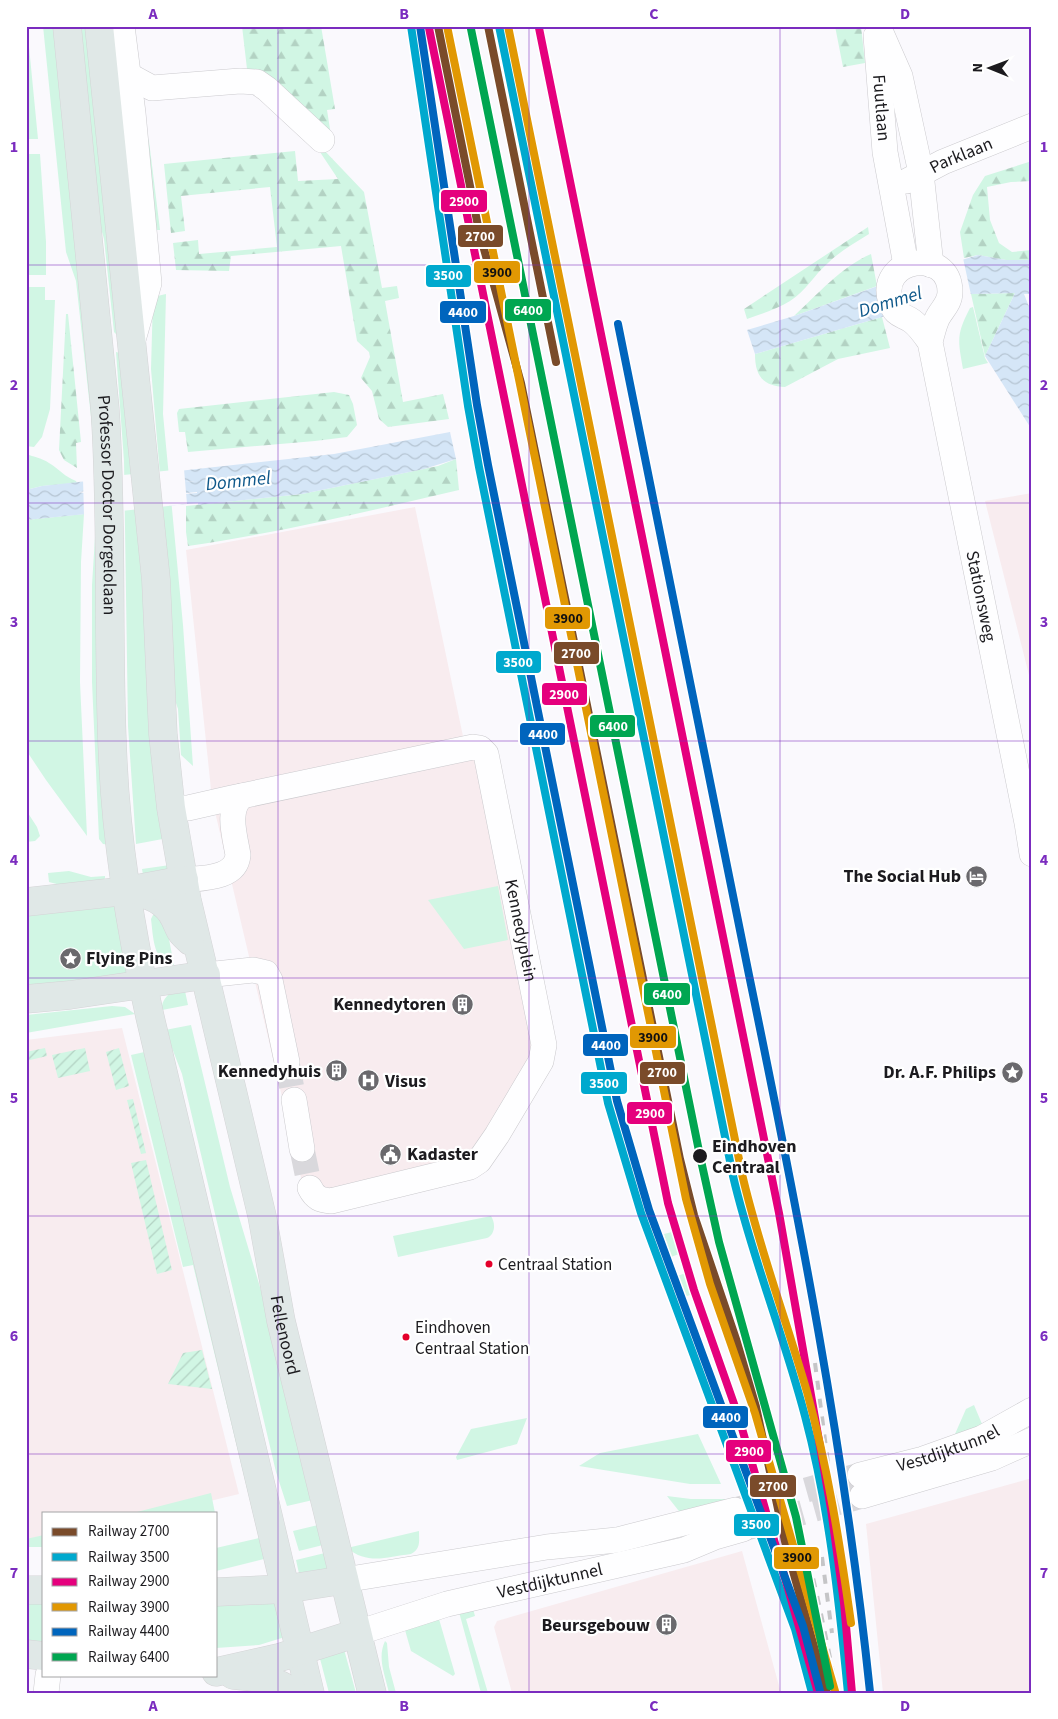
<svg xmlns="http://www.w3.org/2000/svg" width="1058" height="1719" font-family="'Source Sans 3',sans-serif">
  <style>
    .commercial { fill: #f8ecef }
    .green { fill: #d1f6e4; fill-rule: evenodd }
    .forest { fill: url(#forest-firs) }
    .garden { fill: url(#garden-furrows) }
    .water { fill: url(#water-waves); fill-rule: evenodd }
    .pier { fill: #faf9fd }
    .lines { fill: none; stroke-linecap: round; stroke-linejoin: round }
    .minor-tunnel { stroke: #d9d8dc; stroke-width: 25; stroke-dasharray: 25 12; stroke-linecap: butt }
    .minor-casing { stroke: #cbcace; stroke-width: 26 }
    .major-casing { stroke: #d4d4d6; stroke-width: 29 }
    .minor { stroke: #fefeff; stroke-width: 25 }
    .major { stroke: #e0e8e7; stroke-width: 28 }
    .rail { stroke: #c5c5c7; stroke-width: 4; stroke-dasharray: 9 9; stroke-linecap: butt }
    .rail-1-casing { stroke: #fff; stroke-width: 11 }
    .rail-2-casing { stroke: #fff; stroke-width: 11 }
    .rail-3-casing { stroke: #fff; stroke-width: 11 }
    .rail-4-casing { stroke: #fff; stroke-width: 11 }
    .rail-5-casing { stroke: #fff; stroke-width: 11 }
    .rail-6-casing { stroke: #fff; stroke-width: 11 }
    .rail-1 { stroke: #7a4b2a; stroke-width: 8 }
    .rail-2 { stroke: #00a9ce; stroke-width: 8 }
    .rail-3 { stroke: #e5007d; stroke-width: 8 }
    .rail-4 { stroke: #e19803; stroke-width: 8 }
    .rail-5 { stroke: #0065bd; stroke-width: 8 }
    .rail-6 { stroke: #00a651; stroke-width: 8 }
    .grid { fill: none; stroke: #7b2cbf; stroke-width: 1; stroke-opacity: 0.55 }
    .stop-dot { fill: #1c1b1f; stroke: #fff; stroke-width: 2 }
    .bus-dot { fill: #e4002b; stroke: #fff; stroke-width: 2 }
    .labels { text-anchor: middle; stroke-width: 4.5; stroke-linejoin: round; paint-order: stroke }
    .bus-label { font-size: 17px; fill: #1c1b1f; stroke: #fff; text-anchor: start }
    .street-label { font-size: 18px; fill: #1c1b1f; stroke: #fff }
    .poi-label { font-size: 18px; font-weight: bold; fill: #1c1b1f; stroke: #fff; text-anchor: end }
    .stop-label { font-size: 18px; font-weight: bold; fill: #1c1b1f; stroke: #fff; text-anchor: start }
    .water-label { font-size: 19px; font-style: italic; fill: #0e588a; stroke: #fff }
    .line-badge { stroke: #fff; stroke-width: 2 }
    .badge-label { font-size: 14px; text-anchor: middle; font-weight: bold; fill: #fff }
    .pale-badge-label { font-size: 14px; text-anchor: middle; font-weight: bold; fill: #111 }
    .neatline { fill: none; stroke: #7b2cbf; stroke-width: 2 }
    .grid-label { font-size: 16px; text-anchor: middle; font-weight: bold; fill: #7b2cbf }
  </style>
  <defs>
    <pattern id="forest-firs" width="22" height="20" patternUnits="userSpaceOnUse" patternTransform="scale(1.25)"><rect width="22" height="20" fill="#d1f6e4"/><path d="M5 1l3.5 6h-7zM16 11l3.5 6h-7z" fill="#b3d2c3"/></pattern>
    <pattern id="garden-furrows" width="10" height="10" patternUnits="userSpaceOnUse" patternTransform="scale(1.25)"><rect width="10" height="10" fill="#d1f6e4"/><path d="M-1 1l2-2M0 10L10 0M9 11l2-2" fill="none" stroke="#b3d2c3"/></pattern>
    <pattern id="water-waves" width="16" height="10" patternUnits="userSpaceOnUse" patternTransform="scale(1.25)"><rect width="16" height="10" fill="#d5e6f7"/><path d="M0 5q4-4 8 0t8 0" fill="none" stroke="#b6c5d3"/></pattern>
  </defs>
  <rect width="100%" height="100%" fill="#faf9fd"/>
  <path class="commercial" d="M1032,493v194l-47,-186z
    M415,507l49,234 19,15 60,300 -66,102 -171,41 -94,-400 -26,-249z
    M122,1028l117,466 -79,19h-116v27l-18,4v-504z
    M1032,1478v215h-149l-17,-169z
    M742,1551l39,142h-269l-18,-66 3,-6z"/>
  <path class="green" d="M26,26h1l11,113h-12z
    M43,26h15l37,365 16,454 -8,-1 -4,-5 -7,-157v-97l4,-64 -1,-68 -19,-172 -10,-29z
    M76,26h14l33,315 -9,-9 -10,-93 -10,-36z
    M140,127l9,14 11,89h-9z
    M26,154h14l6,88v33h-20z
    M26,287h19v13h10l-5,109 -8,28 -8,10 -8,-1z
    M166,294l-3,120 20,211 10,141 -12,-11 -3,-46 -10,-30 1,-99 -18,-211 2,-72z
    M973,307l12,51 3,5 -25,6c-5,-29 -7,-34 7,-61z
    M116,352l8,2 44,484 -32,6 -8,-118 -4,-265z
    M26,454c8,3 16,4 23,9 10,6 16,14 27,18l1,2 -35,3 -16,4z
    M84,514l-3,48 -1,120 7,154 -41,-56 -20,-30v-230z
    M26,810l11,17 3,9 -5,5 -9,1z
    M170,865v4l-27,6 -1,-6z
    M69,871l22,6 14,-1v2l-3,4 -30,6 -23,-6 -1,-9z
    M498,886l10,54 -44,9 -36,-49z
    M117,904l14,71 -105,15v-79zM69,951h4l4,6v5l-7,4 -7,-4v-7l2,-3z
    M153,915h5l10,19 6,31c-21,0 -21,-31 -23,-46z
    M173,991h12l3,14 -26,5c-1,-8 4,-14 11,-19z
    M112,1006l13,1 10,7 -109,19v-18z
    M191,1025l39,162 39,130 44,183 -26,6 -11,-34 -94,-398 -17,-44z
    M149,1051l115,508 -48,12v-23l43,-10 -66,-273 -10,2 -52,-212z
    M491,1216c5,8 4,18 -4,22l-89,19 -5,-21z
    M672,1232l7,22 -8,3 -7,-23z
    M686,1273l7,21 -9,3 -7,-21z
    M974,1405l8,19 -23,12 -4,-2 11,-25z
    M527,1418l-10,26 -60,16 -1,-3 15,-28z
    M698,1434l23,50h-31l-111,-18 21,-13z
    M211,1493l4,20h-82z
    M667,1496l24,3h37l-46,16z
    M318,1525l9,19 -28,7 -6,-20z
    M419,1531c0,10 2,18 -8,23 -25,3 -43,11 -64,-6z
    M44,1535v12h-18v-8z
    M329,1552l5,22 -34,4 -4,-18z
    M26,1598h18v44h-18z
    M216,1600l62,4 7,33 -26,8 -43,3z
    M473,1609l2,7 -9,3 22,74h-7l-22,-81z
    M439,1619l16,55 -2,2 -42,-25 -6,-21z
    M385,1641l2,2 2,24 7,26h-7c-4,-18 -12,-35 -4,-52z
    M342,1642l14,51h-27l-11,-42z"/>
  <path class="forest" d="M242,26h79l14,83 -8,1 5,32 -85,-73z
    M835,26h26l4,37 -22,4z
    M318,149h5l41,43 18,96 15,-2 2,12 -14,3 18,101 40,-8 6,25 -61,8 -9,-8 -7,-28 -11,-13 9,-21 -1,-5 -12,-11 -16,-95 -110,10 -2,15 -53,-1 -3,-27 25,-3 1,14 78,-7 -7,-60 -89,9 4,35 -14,2 -7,-69 131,-13 3,30 40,-2z
    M1032,161v20l-21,1 -24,5 3,33 9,23 13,9 20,-2v10h-26l-28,-5 -14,3 -4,-26 13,-37 12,-19z
    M868,227l1,7c-14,9 -29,17 -41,29 -14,12 -22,28 -38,38 -13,8 -29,13 -43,18l-3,-10z
    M871,254l6,32 -83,30c24,-22 47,-49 77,-62z
    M1015,293l-30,63 -14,-62z
    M66,314h2l13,128 -5,1 1,25 -13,-8 -5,-10z
    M882,317l8,31 -52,11 -53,28c-23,-1 -30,-12 -30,-33z
    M334,392l15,3 4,9 4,21 -10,12 -32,4 -127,11 -3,-20h-6l-2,-19 2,-4z
    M456,459l3,31c-90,21 -180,43 -271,56l-2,-14v-26l116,-12 136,-28z"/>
  <path class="garden" d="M45,1048l2,8 -21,5v-9z
    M85,1048l5,23 -32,7 -6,-23z
    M119,1048l10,38 -13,4 -10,-38z
    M133,1099l13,54 -5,1 -14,-54z
    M146,1160l26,110 -15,4 -26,-111z
    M202,1350l10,39 -44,-5 15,-31z"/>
  <path class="water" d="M978,255l28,5h26v34h-8l8,20v116l-47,-74 30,-63 -44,1 -89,23 -127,37 -8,-24 47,-14 81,-29z
    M450,432l6,27 -32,10 -122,25 -104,11v-2l-11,1 -161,16v-30l16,-4 292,-32zM195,481l-111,12 -6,-1zM197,492v1l-118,10z"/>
  <path class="pier" d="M963,258l8,37 -87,24 -6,-33z
    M184,469l3,35 -103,11 -1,-36z"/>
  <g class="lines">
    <path class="minor-tunnel" d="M287,1062l7,38
      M302,1149l8,39
      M735,1510l125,-35
      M743,1529l119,-33"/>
    <defs>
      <g id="minor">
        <path d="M122,26l11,87 16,170 -16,57"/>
        <path d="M878,26l22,50 21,97 10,92"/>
        <path id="s1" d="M876,36l9,116 21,113"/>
        <path d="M128,75l24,13 88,-7 17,1 10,7 55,51"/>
        <path id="s2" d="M907,181l36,-19 89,-36"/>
        <path id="s3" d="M930,342c-5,-7 -11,-16 -18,-21 -10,-7 -17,-5 -21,-19 -15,-44 59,-56 59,-10 0,12 -9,18 -13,27 -3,7 -5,15 -7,23l97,481 5,31"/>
        <path id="s4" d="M171,808h17l44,-10 241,-51 7,1 6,6 58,291 -3,16 -44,74 -18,26 -9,6 -139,34c-11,-1 -16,-3 -21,-13"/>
        <path d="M184,880c18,-2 52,-1 54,-25 -3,-19 -12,-45 4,-59"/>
        <path d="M206,975l47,-5 13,3 4,7 17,82"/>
        <path d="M294,1100l8,49"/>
        <path id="s5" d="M860,1475l63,-16 59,-21 50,-28"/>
        <path d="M862,1496l130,-38 40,-18"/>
        <path d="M344,1580l203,-33 70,-7 118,-30"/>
        <path id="s6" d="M357,1633l90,-29 237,-54 31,-13 28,-8"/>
        <path d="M46,1693l2,-18"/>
      </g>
      <g id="major">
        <path id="s7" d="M67,26l38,383c8,117 2,235 8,353 4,86 18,170 37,255l160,676"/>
        <path id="s8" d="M99,26l57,554 7,154 8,74 16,92 75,316 19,105 91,372"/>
        <path d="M129,892c19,1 37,8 46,27 6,13 4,12 15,22"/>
        <path d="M26,902l99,-11 59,-11"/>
        <path d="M26,999l44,-4 136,-20"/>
        <path d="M26,1590h18"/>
        <path d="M216,1592l70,-3 58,-9"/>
        <path d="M26,1654l18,2"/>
        <path d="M216,1672l62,-14 79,-25"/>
        <path d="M233,1675c24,2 41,4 61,18"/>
      </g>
    </defs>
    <use href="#minor" class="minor-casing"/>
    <use href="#major" class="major-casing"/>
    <use href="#minor" class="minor"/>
    <use href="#major" class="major"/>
    <path class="rail" d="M736,1339c19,53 40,105 56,158 19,64 32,130 45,196
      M815,1363l13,100
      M827,1455l16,176
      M822,1557l10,76"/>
    <defs>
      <path id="rail-1" d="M438,26l41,205 42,152 159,776 14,56 42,124 20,68 30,139 41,147
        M488,26l68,336"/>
      <path id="rail-2" d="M411,26l57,380 11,61 129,636 33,110 154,416 17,64
        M499,26l234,1150c19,82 51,159 72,240 24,90 34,184 43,277"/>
      <path id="rail-3" d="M429,28l239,1175 26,87 45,128 79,275
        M539,28l240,1185 52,296 13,94 8,90"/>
      <path id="rail-4" d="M447,26l239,1173 24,85 45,129 80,278
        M508,26l234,1148c17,74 44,145 65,218 21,76 33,153 44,231"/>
      <path id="rail-5" d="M420,26l57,379 11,60 129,636 32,109 154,416 17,65
        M618,324c43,217 87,434 131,651 49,238 96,476 121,717"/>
      <path id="rail-6" d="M471,29l229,1127 19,86 77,275 34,169"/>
    </defs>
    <use href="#rail-1" class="rail-1-casing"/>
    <use href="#rail-2" class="rail-2-casing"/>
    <use href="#rail-3" class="rail-3-casing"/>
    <use href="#rail-4" class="rail-4-casing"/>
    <use href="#rail-5" class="rail-5-casing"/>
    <use href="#rail-6" class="rail-6-casing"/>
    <use href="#rail-1" class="rail-1"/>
    <use href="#rail-2" class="rail-2"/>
    <use href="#rail-3" class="rail-3"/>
    <use href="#rail-4" class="rail-4"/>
    <use href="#rail-5" class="rail-5"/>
    <use href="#rail-6" class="rail-6"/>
  </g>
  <path class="grid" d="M278,26v1667M529,26v1667M780,26v1667M26,265h1006M26,503h1006M26,741h1006M26,978h1006M26,1216h1006M26,1454h1006"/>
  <defs>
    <symbol id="hotel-disc" viewBox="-11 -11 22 22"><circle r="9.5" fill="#6a696d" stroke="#fff"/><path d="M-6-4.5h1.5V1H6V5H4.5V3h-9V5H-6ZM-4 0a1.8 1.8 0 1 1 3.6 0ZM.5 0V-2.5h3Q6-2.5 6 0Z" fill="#fff"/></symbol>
    <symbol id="sight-disc" viewBox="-11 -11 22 22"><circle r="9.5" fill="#6a696d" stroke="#fff"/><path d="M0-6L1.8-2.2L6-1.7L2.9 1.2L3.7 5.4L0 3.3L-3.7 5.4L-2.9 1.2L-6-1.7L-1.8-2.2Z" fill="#fff"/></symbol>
    <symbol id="building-disc" viewBox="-11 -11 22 22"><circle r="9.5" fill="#6a696d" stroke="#fff"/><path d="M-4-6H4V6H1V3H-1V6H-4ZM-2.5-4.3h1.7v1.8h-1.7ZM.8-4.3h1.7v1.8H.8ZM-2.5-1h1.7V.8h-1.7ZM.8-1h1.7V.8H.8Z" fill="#fff"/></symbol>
    <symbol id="hospital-disc" viewBox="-11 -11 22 22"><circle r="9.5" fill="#6a696d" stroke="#fff"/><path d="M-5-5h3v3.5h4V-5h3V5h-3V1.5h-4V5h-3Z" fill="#fff"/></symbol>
    <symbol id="civic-disc" viewBox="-11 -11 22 22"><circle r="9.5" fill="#6a696d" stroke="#fff"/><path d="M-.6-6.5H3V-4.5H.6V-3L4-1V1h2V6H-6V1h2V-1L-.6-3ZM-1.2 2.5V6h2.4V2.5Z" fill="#fff"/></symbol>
  </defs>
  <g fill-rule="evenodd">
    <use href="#hotel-disc" x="964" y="864" width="25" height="25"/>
    <use href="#sight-disc" x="58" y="946" width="25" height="25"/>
    <use href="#building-disc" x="450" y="992" width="25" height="25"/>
    <use href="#building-disc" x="324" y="1058" width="25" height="25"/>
    <use href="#sight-disc" x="1000" y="1060" width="25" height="25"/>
    <use href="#hospital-disc" x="356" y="1068" width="25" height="25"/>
    <use href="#civic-disc" x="378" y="1142" width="25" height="25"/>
    <use href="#building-disc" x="654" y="1612" width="25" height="25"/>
  </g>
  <circle class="stop-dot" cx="700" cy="1156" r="8"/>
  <g class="bus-dot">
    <circle cx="489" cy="1264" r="4.5"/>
    <circle cx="406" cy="1337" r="4.5"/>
  </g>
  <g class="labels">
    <g class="bus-label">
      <text x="498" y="1270">Centraal Station</text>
      <text x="415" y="1333">Eindhoven<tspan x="415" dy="21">Centraal Station</tspan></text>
    </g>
    <g class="street-label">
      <text dy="6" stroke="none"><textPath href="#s1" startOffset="72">Fuutlaan</textPath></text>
      <text dy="6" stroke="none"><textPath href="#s2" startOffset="60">Parklaan</textPath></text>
      <text dy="6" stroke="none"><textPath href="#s7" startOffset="481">Professor Doctor Dorgelolaan</textPath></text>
      <text dy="6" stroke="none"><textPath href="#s3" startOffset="476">Stationsweg</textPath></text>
      <text dy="6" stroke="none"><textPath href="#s4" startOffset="504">Kennedyplein</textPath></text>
      <text dy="6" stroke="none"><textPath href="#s8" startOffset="1325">Fellenoord</textPath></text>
      <text dy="6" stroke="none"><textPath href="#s5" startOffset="92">Vestdijktunnel</textPath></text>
      <text dy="6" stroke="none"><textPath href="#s6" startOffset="200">Vestdijktunnel</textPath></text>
    </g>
    <g class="poi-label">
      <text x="961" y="882">The Social Hub</text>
      <text x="86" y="964" text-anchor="start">Flying Pins</text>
      <text x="446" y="1010">Kennedytoren</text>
      <text x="321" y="1077">Kennedyhuis</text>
      <text x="996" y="1078">Dr. A.F. Philips</text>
      <text x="385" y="1087" text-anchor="start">Visus</text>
      <text x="407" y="1160" text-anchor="start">Kadaster</text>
      <text x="650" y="1631">Beursgebouw</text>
    </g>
    <g class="stop-label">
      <text x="712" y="1152">Eindhoven<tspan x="712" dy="21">Centraal</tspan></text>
    </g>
    <g class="water-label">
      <text transform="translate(890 301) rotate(-17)" y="7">Dommel</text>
      <text transform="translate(238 480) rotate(-6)" y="7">Dommel</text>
    </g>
  </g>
  <g class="line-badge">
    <rect x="440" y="189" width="48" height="24" rx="5" fill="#e5007d"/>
    <rect x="457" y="224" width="47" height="24" rx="5" fill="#7a4b2a"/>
    <rect x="473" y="260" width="48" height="24" rx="5" fill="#e19803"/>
    <rect x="425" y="264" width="47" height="24" rx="5" fill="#00a9ce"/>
    <rect x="504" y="298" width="48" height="24" rx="5" fill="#00a651"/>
    <rect x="439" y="300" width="48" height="24" rx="5" fill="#0065bd"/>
    <rect x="544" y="606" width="47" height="24" rx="5" fill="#e19803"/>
    <rect x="553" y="641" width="47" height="24" rx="5" fill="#7a4b2a"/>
    <rect x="495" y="650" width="47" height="24" rx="5" fill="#00a9ce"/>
    <rect x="541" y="682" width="47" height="24" rx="5" fill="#e5007d"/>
    <rect x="589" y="714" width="47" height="24" rx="5" fill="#00a651"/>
    <rect x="519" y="722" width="47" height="24" rx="5" fill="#0065bd"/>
    <rect x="643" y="982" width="48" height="24" rx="5" fill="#00a651"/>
    <rect x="629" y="1025" width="48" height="24" rx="5" fill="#e19803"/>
    <rect x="582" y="1033" width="47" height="24" rx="5" fill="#0065bd"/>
    <rect x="639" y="1061" width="47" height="24" rx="5" fill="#7a4b2a"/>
    <rect x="580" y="1071" width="48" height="24" rx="5" fill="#00a9ce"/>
    <rect x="626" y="1101" width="47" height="24" rx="5" fill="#e5007d"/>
    <rect x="702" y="1405" width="47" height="24" rx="5" fill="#0065bd"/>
    <rect x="725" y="1439" width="47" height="24" rx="5" fill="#e5007d"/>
    <rect x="749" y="1474" width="48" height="24" rx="5" fill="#7a4b2a"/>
    <rect x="733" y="1513" width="47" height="24" rx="5" fill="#00a9ce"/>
    <rect x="773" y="1546" width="47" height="24" rx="5" fill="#e19803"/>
  </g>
  <g class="badge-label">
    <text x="464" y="206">2900</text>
    <text x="480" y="241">2700</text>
    <text x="448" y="280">3500</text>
    <text x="528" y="315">6400</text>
    <text x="463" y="317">4400</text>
    <text x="576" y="658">2700</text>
    <text x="518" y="667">3500</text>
    <text x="564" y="699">2900</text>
    <text x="613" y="731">6400</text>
    <text x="543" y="739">4400</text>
    <text x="667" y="999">6400</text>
    <text x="606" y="1050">4400</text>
    <text x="662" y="1077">2700</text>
    <text x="604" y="1088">3500</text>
    <text x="650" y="1118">2900</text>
    <text x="726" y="1422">4400</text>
    <text x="749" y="1456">2900</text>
    <text x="773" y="1491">2700</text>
    <text x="756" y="1529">3500</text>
  </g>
  <g class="pale-badge-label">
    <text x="497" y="277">3900</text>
    <text x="568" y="623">3900</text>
    <text x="653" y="1042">3900</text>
    <text x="797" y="1562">3900</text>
  </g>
  <rect width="1058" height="1719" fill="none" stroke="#ffffff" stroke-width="55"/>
  <rect x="42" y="1512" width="175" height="165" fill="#ffffff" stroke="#a4a4a5"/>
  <rect x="52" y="1528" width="25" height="8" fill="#7a4b2a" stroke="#a4a4a5"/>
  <text x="88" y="1536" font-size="15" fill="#1c1b1f">Railway 2700</text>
  <rect x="52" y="1553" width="25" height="8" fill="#00a9ce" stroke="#a4a4a5"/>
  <text x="88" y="1562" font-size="15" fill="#1c1b1f">Railway 3500</text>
  <rect x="52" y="1578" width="25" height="8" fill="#e5007d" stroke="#a4a4a5"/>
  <text x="88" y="1586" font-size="15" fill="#1c1b1f">Railway 2900</text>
  <rect x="52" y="1603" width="25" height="8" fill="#e19803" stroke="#a4a4a5"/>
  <text x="88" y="1612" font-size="15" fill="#1c1b1f">Railway 3900</text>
  <rect x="52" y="1628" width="25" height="8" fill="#0065bd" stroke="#a4a4a5"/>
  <text x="88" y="1636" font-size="15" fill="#1c1b1f">Railway 4400</text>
  <rect x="52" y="1653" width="25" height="8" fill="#00a651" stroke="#a4a4a5"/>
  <text x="88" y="1662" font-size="15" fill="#1c1b1f">Railway 6400</text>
  <g transform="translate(990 68) rotate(271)" stroke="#ffffff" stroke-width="4" paint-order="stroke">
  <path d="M0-4L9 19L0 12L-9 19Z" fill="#1c1b1f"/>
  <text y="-8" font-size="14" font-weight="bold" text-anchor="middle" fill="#1c1b1f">N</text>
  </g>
  <rect x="28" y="28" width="1002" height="1664" class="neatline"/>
  <g class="grid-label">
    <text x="153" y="19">A</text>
    <text x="404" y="19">B</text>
    <text x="654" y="19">C</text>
    <text x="905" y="19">D</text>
    <text x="14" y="152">1</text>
    <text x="1044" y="152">1</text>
    <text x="14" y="390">2</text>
    <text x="1044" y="390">2</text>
    <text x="14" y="627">3</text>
    <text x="1044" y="627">3</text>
    <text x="14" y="865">4</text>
    <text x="1044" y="865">4</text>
    <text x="14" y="1103">5</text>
    <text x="1044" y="1103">5</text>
    <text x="14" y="1341">6</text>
    <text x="1044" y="1341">6</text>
    <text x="14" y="1578">7</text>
    <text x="1044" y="1578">7</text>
    <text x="153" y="1711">A</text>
    <text x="404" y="1711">B</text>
    <text x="654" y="1711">C</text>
    <text x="905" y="1711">D</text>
  </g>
</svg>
